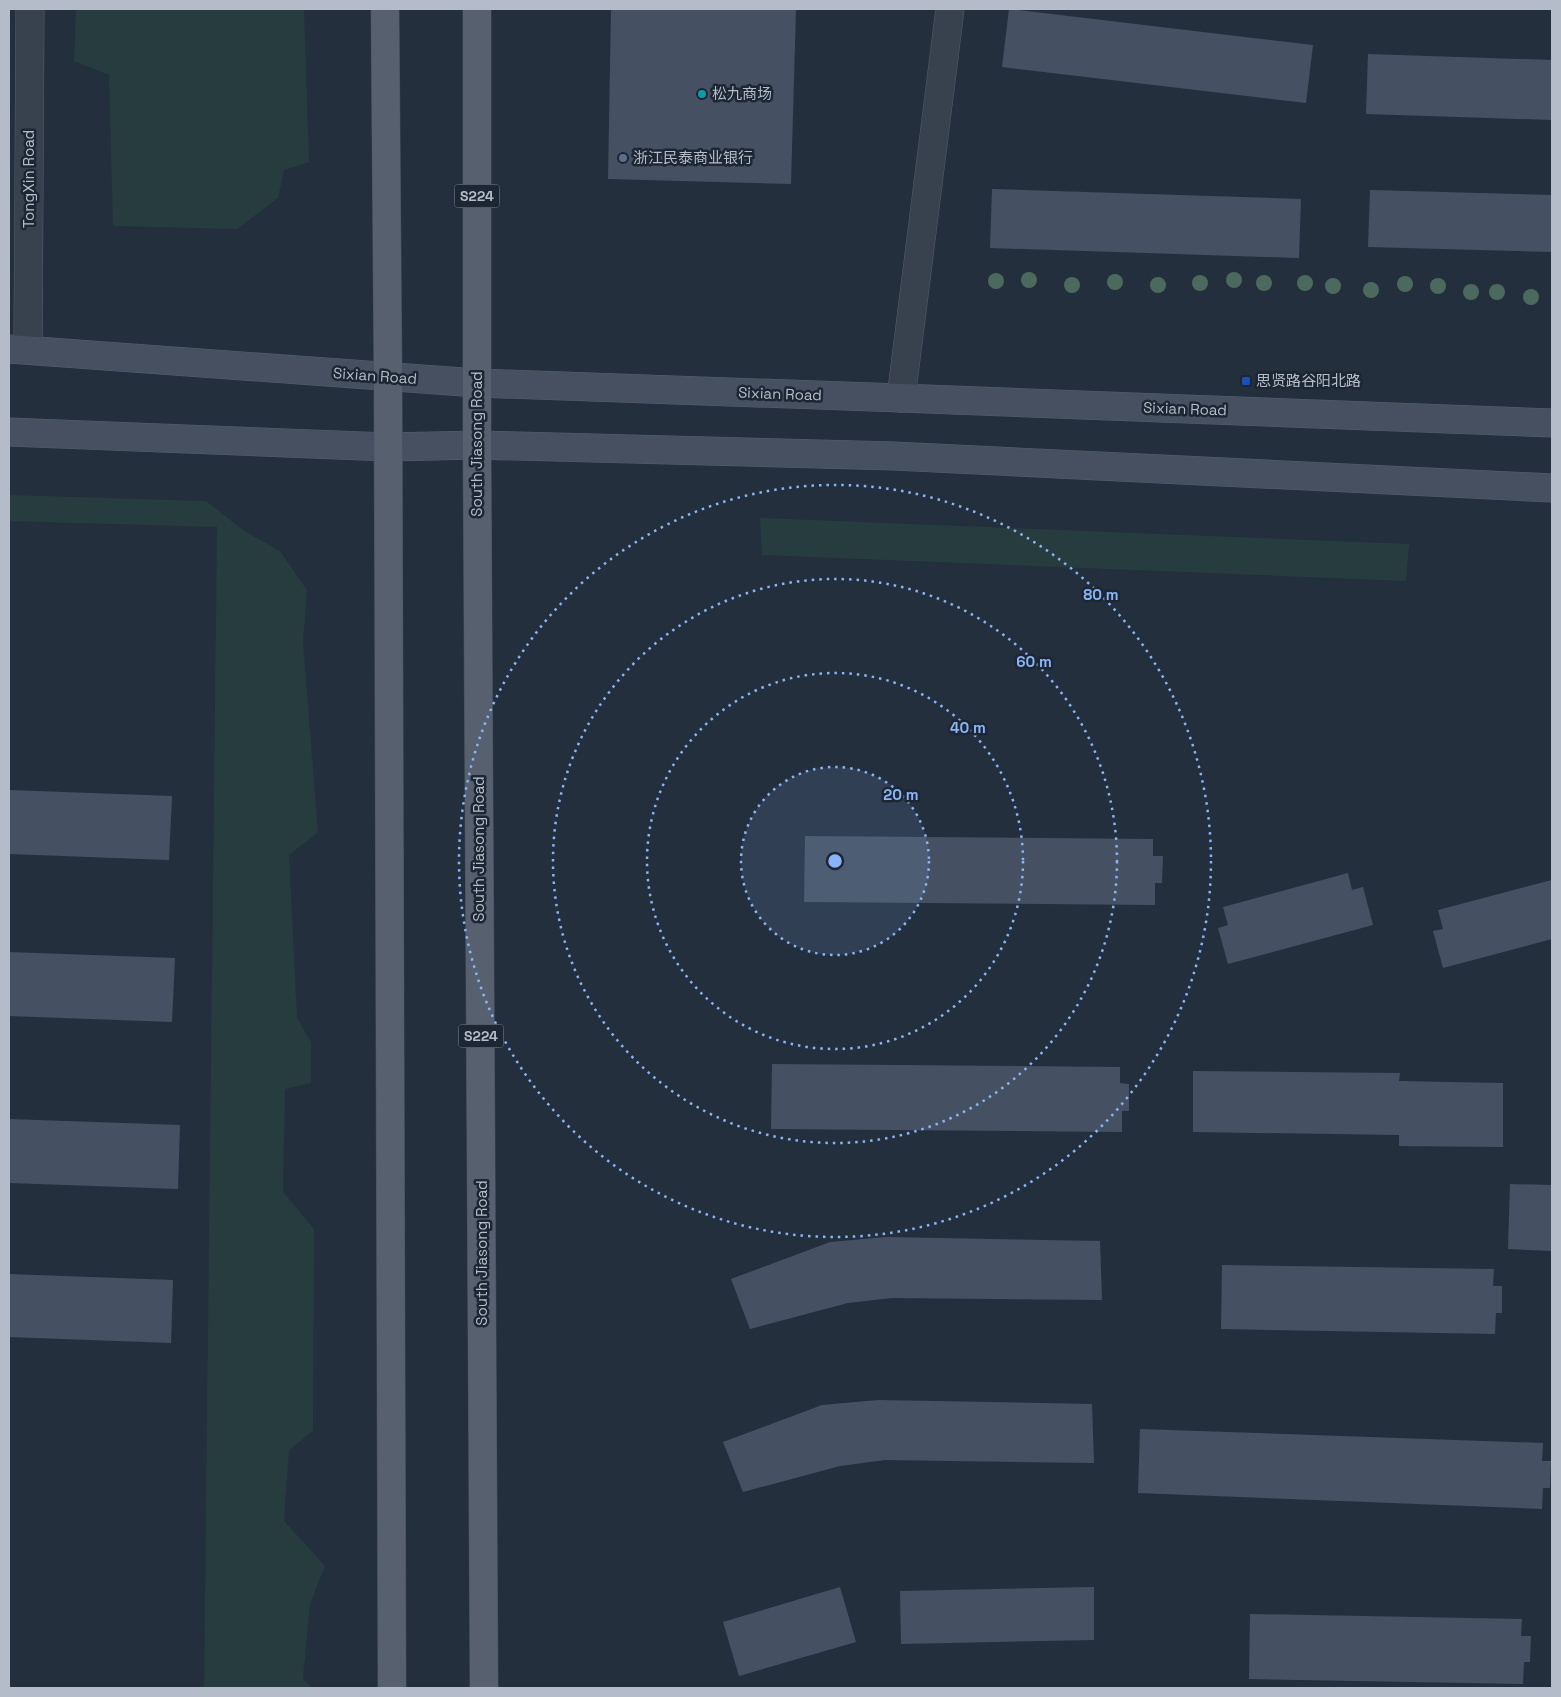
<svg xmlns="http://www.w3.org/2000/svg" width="1561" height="1697" font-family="'Space Grotesk','Noto Sans SC',sans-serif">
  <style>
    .green { fill: #263c3f }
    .building { fill: #455162 }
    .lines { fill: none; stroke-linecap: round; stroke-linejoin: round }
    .tertiary-casing { stroke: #565f6c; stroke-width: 29 }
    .secondary-casing { stroke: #565f6c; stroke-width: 29 }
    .primary-casing { stroke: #414a57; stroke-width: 29 }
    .tertiary { stroke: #38414e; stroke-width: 28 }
    .secondary { stroke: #465061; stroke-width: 28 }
    .primary { stroke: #56606e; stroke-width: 28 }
    .tree { fill: #4b6a5d }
    .ring { fill: none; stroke: #8ab4f8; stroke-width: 2.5; stroke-dasharray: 2.5 5 }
    .culture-dot { fill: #0f9aa8; stroke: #1d2633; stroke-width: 2 }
    .service-dot { fill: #5c6f8a; stroke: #1d2633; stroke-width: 2 }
    .transit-dot { fill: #1a4fb4; stroke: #1d2633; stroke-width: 2 }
    .labels { text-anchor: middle; stroke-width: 5; stroke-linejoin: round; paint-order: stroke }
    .shield { fill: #1d2633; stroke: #878f9c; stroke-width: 1 }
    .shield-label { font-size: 14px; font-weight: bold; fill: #b4bcc9 }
    .poi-label { font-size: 15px; fill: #b4bcc9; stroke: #1d2633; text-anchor: start }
    .street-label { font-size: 15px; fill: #b4bcc9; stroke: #1d2633 }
    .centre { fill: #8ab4f8; stroke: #1d2633; stroke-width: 2.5 }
    .ring-label { font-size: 15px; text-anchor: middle; font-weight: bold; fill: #8ab4f8; stroke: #1d2633; stroke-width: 5; stroke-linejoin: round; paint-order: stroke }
  </style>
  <rect width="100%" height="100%" fill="#242f3e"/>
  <path class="green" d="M76,9h223l5,2 5,151 -25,8 -6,28 -41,31 -124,-3 -4,-151 -35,-14z
    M9,495l197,6 37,29 37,21 27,39 -4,52 15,190 -29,23 8,163 14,24v41l-26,6 -2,103 31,37 -1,202 -24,19 -5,71 41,45 -15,38 -7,75 9,9h-108l13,-1161 -208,-6z
    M760,518l649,26 -3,37 -644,-26z"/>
  <path class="building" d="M611,9h185l-5,175 -183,-5z
    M1009,9l304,36 -7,58 -304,-36z
    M1368,54l184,6v60l-186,-6z
    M992,189l309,10 -2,59 -309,-10z
    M1370,190l182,5v57l-184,-5z
    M9,790l163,6 -3,64 -160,-6z
    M805,836l348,3v17h10l-1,27h-7v22l-351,-3z
    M1348,873l4,17 11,-3 10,38 -145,39 -10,-36 10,-3 -5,-18z
    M1552,880v59l-109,29 -10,-37 10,-2 -5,-19z
    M9,952l166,6 -3,64 -163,-6z
    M772,1064l348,3v16l9,1v27h-7v21l-351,-3z
    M1193,1071l207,2 -1,8 104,2v64l-104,-1v-11l-206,-3z
    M9,1119l171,6 -2,64 -169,-6z
    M1510,1184l42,1v66l-44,-2z
    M886,1237l214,4 2,59 -210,-2 -44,5 -98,26 -19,-50 99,-37z
    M1222,1265l272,4 -1,17h9v27h-6l-1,21 -274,-5z
    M9,1274l164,6 -2,63 -162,-6z
    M878,1400l214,4 2,59 -209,-3 -45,6 -97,26 -20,-50 99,-37z
    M1140,1429l403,14 -1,18h9l-1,27h-7l-1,21 -404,-16z
    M840,1587l16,55 -117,34 -16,-54z
    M1094,1587v53l-193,4 -1,-53z
    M1250,1614l272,5 -1,17h10l-1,26h-6l-1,22 -274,-5z"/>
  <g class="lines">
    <defs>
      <path id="tertiary" d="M28,349l2,-340
        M901,398l49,-389"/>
      <path id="secondary" d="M9,349l468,34 424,15 651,25
        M9,432l379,15 89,-2 417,11 658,32"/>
      <path id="primary" d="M385,9l3,369 4,1310
        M477,9v436l7,1243"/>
    </defs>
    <use href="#tertiary" class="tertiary-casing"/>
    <use href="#secondary" class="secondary-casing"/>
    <use href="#primary" class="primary-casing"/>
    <use href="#tertiary" class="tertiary"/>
    <use href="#secondary" class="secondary"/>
    <use href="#primary" class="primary"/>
  </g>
  <g class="tree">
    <circle cx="1029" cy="280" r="8"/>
    <circle cx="1234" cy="280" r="8"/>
    <circle cx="996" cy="281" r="8"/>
    <circle cx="1115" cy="282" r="8"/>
    <circle cx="1200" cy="283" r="8"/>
    <circle cx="1264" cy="283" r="8"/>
    <circle cx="1305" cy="283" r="8"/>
    <circle cx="1405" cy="284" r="8"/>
    <circle cx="1072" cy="285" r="8"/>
    <circle cx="1158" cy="285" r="8"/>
    <circle cx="1333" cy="286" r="8"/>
    <circle cx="1438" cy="286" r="8"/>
    <circle cx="1371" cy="290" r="8"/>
    <circle cx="1471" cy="292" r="8"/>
    <circle cx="1497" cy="292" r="8"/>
    <circle cx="1531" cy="297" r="8"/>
  </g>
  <circle cx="835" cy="861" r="94" fill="#8ab4f8" fill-opacity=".12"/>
  <g class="ring">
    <circle cx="835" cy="861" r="94"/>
    <circle cx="835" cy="861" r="188"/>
    <circle cx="835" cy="861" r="282"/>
    <circle cx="835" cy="861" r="376"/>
  </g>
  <circle class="culture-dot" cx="702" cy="94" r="5"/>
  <circle class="service-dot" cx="623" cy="158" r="5"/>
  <rect class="transit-dot" x="1241" y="376" width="10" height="10" rx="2.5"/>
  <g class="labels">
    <g class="shield">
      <rect x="454.5" y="184.5" width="45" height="23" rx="4"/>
      <rect x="458.5" y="1024.5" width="45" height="23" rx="4"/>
    </g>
    <g class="shield-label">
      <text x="477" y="201">S224</text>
      <text x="481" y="1041">S224</text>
    </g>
    <g class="poi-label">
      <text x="712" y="99">松九商场</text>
      <text x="633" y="163">浙江民泰商业银行</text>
      <text x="1256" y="386">思贤路谷阳北路</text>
    </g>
    <g class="street-label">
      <text transform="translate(29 179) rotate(-90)" y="5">TongXin Road</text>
      <text transform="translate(375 376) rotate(4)" y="5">Sixian Road</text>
      <text transform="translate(780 394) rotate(2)" y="5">Sixian Road</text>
      <text transform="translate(1185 409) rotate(2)" y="5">Sixian Road</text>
      <text transform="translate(477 444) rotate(-90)" y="5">South Jiasong Road</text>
      <text transform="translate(479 849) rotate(-90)" y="5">South Jiasong Road</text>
      <text transform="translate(482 1253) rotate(-90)" y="5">South Jiasong Road</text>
    </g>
  </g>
  <circle cx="835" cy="861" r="8" class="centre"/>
  <g class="ring-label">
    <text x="1101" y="600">80 m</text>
    <text x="1034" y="667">60 m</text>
    <text x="968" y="733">40 m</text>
    <text x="901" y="800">20 m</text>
  </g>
  <rect width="1561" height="1697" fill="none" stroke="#b4bcc9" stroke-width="20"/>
</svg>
